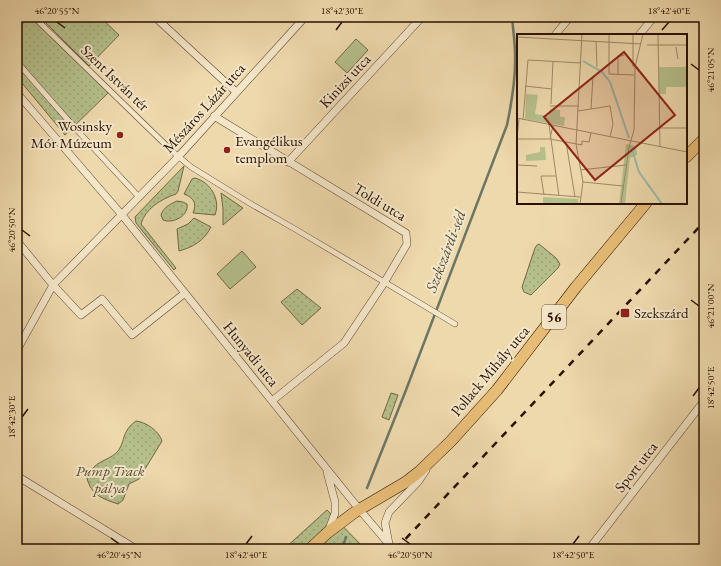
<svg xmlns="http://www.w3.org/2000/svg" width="721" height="566" font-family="'EB Garamond',serif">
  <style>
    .grass { fill: url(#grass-dots); stroke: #6f6846 }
    .pitch { fill: #b5c08c; stroke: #6f6846 }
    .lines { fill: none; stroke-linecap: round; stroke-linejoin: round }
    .stream { stroke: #6c7665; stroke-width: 2.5 }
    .pedestrian-casing { stroke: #5a422b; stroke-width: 6 }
    .minor-casing { stroke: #5a422b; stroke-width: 8 }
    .primary-casing { stroke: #291000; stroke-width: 12 }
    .pedestrian { stroke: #f4e6c9; stroke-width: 5 }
    .minor { stroke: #f4e6c9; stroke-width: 7 }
    .primary { stroke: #e7bc76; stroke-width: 11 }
    .rail { stroke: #291000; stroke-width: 2.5; stroke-dasharray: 7 7; stroke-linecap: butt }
    .ticks { fill: none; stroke: #291000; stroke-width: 1.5 }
    .poi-dot { fill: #8f2418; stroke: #f4e6c9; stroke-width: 1.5 }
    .labels { text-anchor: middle; stroke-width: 4; stroke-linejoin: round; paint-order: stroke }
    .shield { fill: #f4e6c9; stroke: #66503c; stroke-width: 1 }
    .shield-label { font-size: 14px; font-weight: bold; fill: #291000 }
    .street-label { font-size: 15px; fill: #291000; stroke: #f4e6c9 }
    .poi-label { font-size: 15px; fill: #291000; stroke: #f4e6c9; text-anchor: start }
    .park-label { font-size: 15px; font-style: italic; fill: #5a4e31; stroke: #f4e6c9 }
    .water-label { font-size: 16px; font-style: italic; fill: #504c3b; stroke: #f4e6c9 }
    .inset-river { fill: none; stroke: #99baa8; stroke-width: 2 }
    .inset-road { fill: none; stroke: #9f8967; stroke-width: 1 }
    .view { fill: #8f2418; fill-opacity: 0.15; stroke: #8f2418; stroke-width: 2 }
    .inset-edge { fill: none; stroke: #291000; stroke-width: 2 }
    .neatline { fill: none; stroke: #291000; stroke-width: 1.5 }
    .ticks-label { font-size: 10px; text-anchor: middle; fill: #291000 }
  </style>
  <defs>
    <pattern id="grass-dots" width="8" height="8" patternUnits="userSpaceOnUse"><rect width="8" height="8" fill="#b5c08c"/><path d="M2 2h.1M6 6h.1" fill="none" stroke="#9ca477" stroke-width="1.8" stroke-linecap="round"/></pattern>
  </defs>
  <rect width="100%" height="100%" fill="#eed9ac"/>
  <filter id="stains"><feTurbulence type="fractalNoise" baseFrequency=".005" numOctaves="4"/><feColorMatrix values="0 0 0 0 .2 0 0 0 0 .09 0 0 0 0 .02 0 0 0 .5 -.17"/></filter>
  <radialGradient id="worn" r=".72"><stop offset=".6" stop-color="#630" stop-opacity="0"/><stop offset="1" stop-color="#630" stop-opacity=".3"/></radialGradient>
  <path class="grass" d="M17,17h17l76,74 -45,44 -48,-58z
    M40,17h60l19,18 -30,31z
    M184,166l-6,25 -2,3c-15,5 -31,15 -35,30l35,44 -2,2 -38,-47 -1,-6z
    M195,178c15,4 26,21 20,37l-22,-2c4,-10 1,-15 -9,-19l8,-15z
    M221,193l22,15 -20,17v-16z
    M177,201l6,1 4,2c2,12 -14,20 -24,16l-2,-5c2,-7 9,-11 16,-14z
    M194,218l17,9c-7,14 -18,20 -32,24l-2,-22 11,-5z
    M539,244l17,14 4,6 -2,4 -27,27 -7,-3 -2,-5 13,-39 2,-3z
    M297,289l24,19 -19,17 -21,-23z
    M391,393l7,2 -9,25 -7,-3z
    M136,421c10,1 23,10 26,20l-23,38 -10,5 -6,16 -5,4c-15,-5 -27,-9 -31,-26 2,-4 4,-8 7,-11 7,-7 17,-8 24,-16 8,-11 3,-19 18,-30z
    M327,510l38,39h-81z"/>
  <path class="pitch" d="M356,39l12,11 -21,23 -12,-11z
    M242,251l14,16 -26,22 -13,-15z"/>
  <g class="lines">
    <path class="stream" d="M367,488l39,-98 101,-265c5,-24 9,-47 8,-71 0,-12 -2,-25 -3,-37
      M342,549l4,-12"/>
    <defs>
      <path id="pedestrian" d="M34,17l138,134 19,16 60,37 44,25 160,95
        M17,26l9,-9
        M17,62l58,66 64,69"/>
      <path id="minor" d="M155,17l81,75
        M555,35l15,-18
        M639,35l15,-18
        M17,93l105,122 237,294 34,40
        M214,116l192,117 1,11 -23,39 -40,60 -72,58
        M703,119l1,-2
        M288,162l134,-145
        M17,241l36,44 28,30 21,-16 30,36 53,-42
        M17,350l36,-65 125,-128 127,-140
        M327,472l8,30v11l-7,19
        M17,476l119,73
        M389,544l-4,-21 4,-11 29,-30 8,-12
        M589,549l115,-148"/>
      <path id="primary" d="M686,157l18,-18
        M310,549l17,-16 28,-21 51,-30 14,-11 31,-30 46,-51 79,-103 70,-84"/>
    </defs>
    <use href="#pedestrian" class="pedestrian-casing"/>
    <use href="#minor" class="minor-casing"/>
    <use href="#primary" class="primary-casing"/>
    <use href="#pedestrian" class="pedestrian"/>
    <use href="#minor" class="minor"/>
    <use href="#primary" class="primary"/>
    <path class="rail" d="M396,549l308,-327"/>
  </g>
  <path class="ticks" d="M57,22l8,6M336,30l6,-8M662,30l7,-8M691,64l8,6M22,230l8,6M691,300l8,6M693,396l6,-8M22,417l6,-8M111,538l8,6M402,538l8,6M246,544l6,-8M573,544l6,-8"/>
  <g class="poi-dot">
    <circle cx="120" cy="135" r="4"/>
    <circle cx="227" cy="150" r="4"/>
    <rect x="620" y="308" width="10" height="10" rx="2"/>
  </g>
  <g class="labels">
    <rect class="shield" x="542" y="305" width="24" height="24" rx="3"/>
    <g class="shield-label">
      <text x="554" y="322">56</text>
    </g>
    <g class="street-label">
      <text transform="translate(115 78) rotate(44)" y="5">Szent István tér</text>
      <text transform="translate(345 81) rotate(-47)" y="5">Kinizsi utca</text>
      <text transform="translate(204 108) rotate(-48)" y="5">Mészáros Lázár utca</text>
      <text transform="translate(380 202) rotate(31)" y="5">Toldi utca</text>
      <text transform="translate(251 354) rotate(51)" y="5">Hunyadi utca</text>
      <text transform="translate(490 371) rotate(-50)" y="5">Pollack Mihály utca</text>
      <text transform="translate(636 467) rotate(-52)" y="5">Sport utca</text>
    </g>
    <g class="poi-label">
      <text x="112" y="131" text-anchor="end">Wosinsky<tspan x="112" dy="17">Mór Múzeum</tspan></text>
      <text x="235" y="146">Evangélikus<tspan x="235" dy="17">templom</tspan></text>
      <text x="634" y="318">Szekszárd</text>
    </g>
    <g class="park-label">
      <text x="110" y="476">Pump Track<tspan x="110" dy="17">pálya</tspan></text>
    </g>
    <g class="water-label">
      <text transform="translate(445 251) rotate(-69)" y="6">Szekszárdi-séd</text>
    </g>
  </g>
  <g transform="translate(517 34)">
    <rect width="170" height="170" fill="#eed9ac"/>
    <path d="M9,60l12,1 -3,19 14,2 1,-7 10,1v7h5l-1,9 -39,-7zM109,110l10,2 1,9 -7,3 -5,46h-6zM23,113h5l1,13 -20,1v-6l14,-3zM26,163l35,2v5h-35z" fill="#b5c08c"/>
    <path d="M142,33h28v20h-21v7h-7z" fill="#b5c08c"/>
    <path class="inset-river" d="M66,27l19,11 8,10 19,56M114,112l8,26 23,32"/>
    <path class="inset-road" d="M92,0v40l25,1M141,0l2,113M0,3l124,7M79,7l1,26M130,11h40M159,13l2,12M116,33v-33M101,40v-17l6,-2M8,52l27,3M34,70l2,-43M33,72h29M74,75l2,-33M61,77l32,-5 3,18 -3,13M0,84l170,34M6,86l5,-60 53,3M32,91l10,71M142,94h28M0,104l2,-19M33,104l3,-12M0,105h33l32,6v-4l7,1 2,-9M49,108l9,55M0,131l20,1M63,136l46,-5M66,148l40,4M0,158l63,5M27,161l-3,-19h15M63,170l3,-22 -7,-38 6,-110M104,170l8,-57 5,-17 1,-63 8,-33"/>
    <path class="view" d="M107,18l51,63 -80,65 -51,-63z"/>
    <rect width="170" height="170" class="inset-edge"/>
  </g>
  <rect width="721" height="566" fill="none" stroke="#eed9ac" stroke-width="44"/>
  <rect x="22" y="22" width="677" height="522" class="neatline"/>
  <g class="ticks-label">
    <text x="57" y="14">46°20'55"N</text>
    <text x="342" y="14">18°42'30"E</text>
    <text x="669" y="14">18°42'40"E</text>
    <text transform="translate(710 70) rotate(-90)" y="4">46°21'05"N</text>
    <text transform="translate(11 230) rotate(-90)" y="4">46°20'50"N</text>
    <text transform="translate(710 306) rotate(-90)" y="4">46°21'00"N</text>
    <text transform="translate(710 388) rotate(-90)" y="4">18°42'50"E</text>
    <text transform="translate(11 417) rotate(-90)" y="4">18°42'30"E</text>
    <text x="119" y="558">46°20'45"N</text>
    <text x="246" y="558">18°42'40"E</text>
    <text x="410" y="558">46°20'50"N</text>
    <text x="573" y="558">18°42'50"E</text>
  </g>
  <rect width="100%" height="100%" filter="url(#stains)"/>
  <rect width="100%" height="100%" fill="url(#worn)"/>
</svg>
